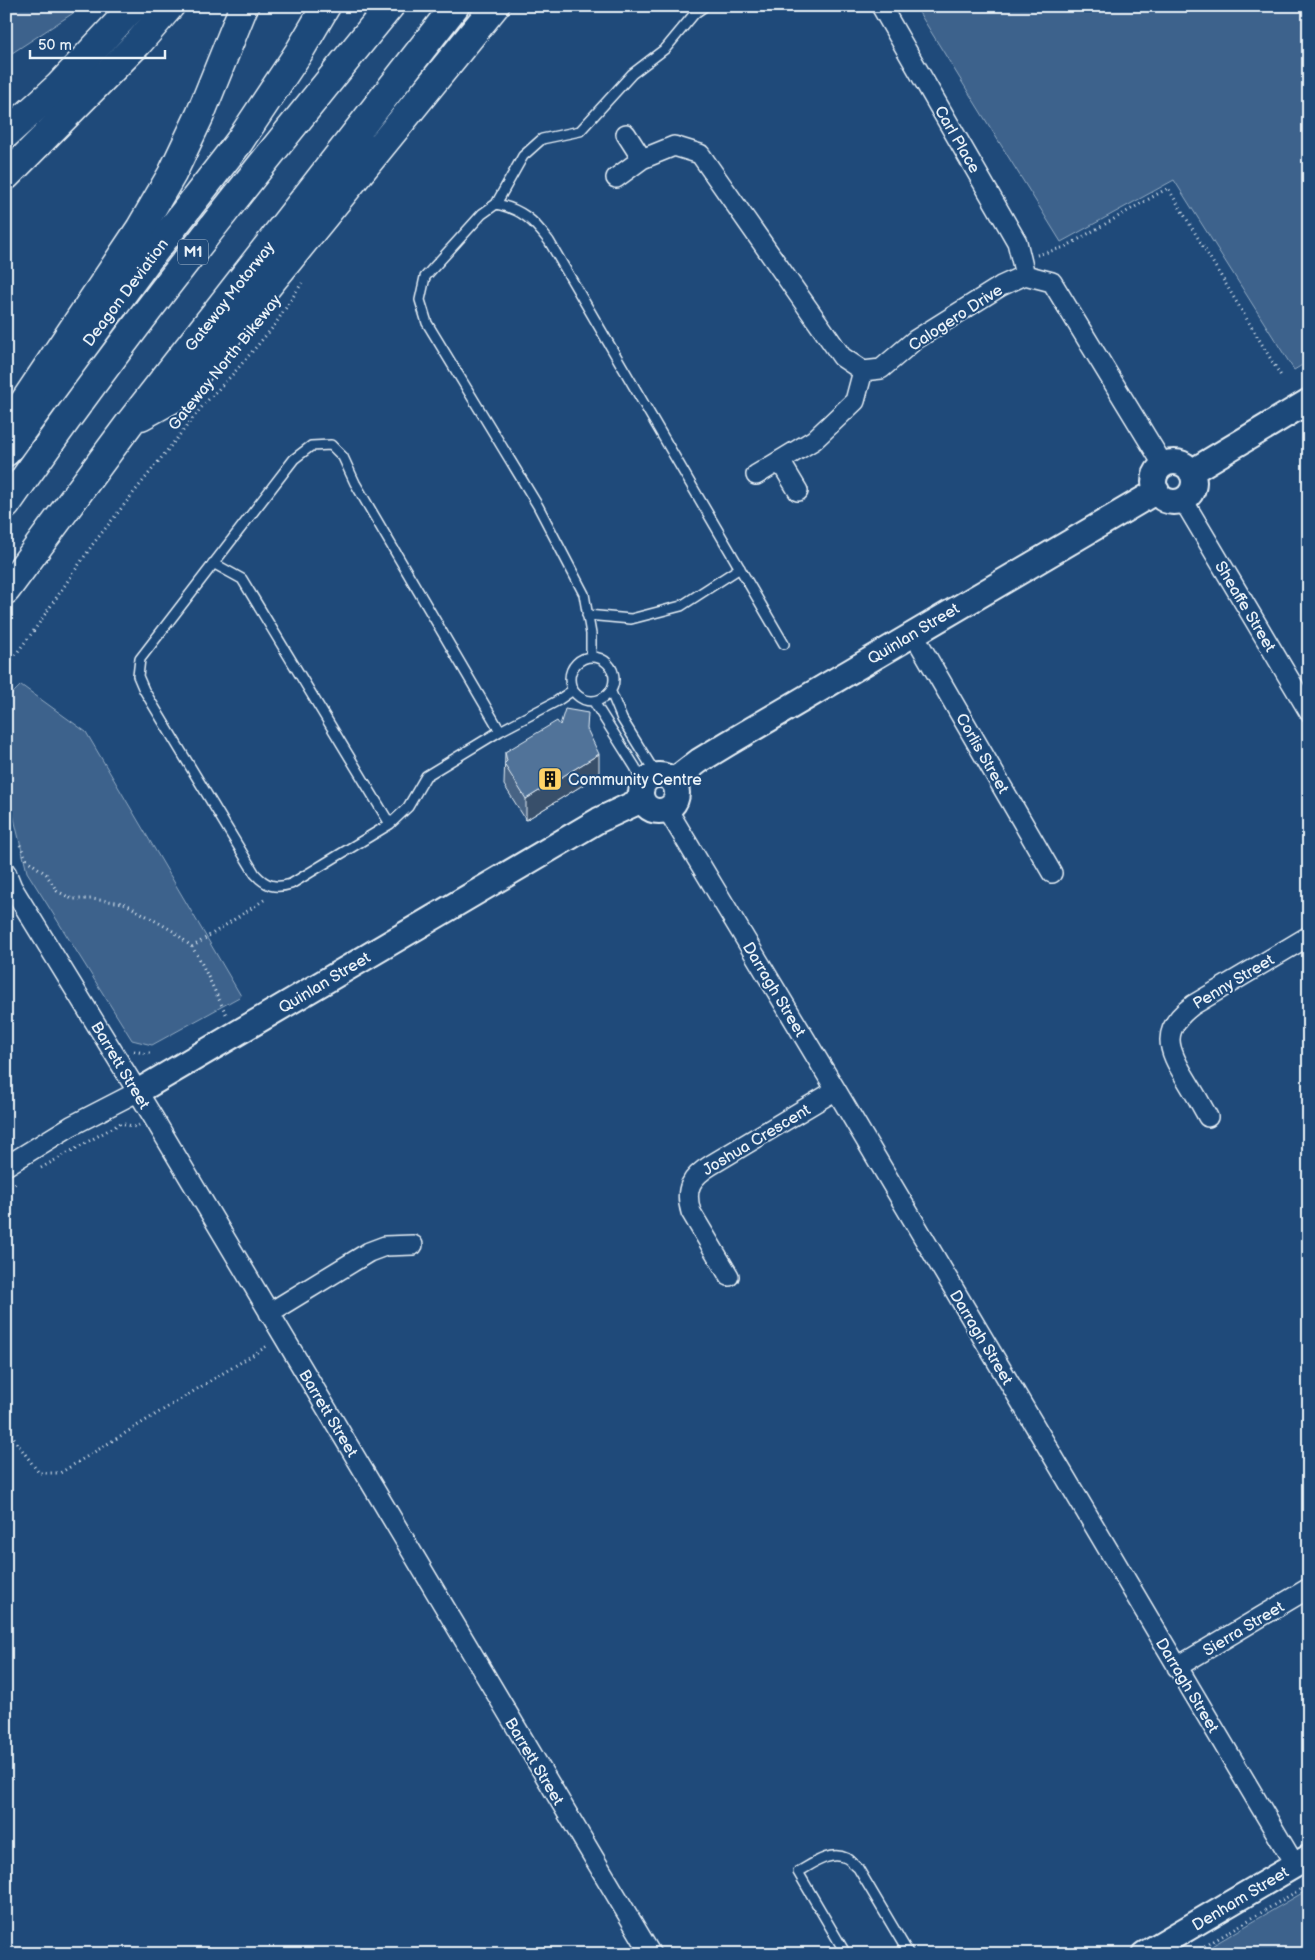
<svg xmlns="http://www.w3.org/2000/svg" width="1315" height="1960" font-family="'Balsamiq Sans',sans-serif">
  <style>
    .green { fill: #3c628c; stroke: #92aac2 }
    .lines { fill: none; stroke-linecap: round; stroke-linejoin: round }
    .service-casing { stroke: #e8f1f8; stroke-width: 12 }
    .minor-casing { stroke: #e8f1f8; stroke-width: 22 }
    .tertiary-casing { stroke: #e8f1f8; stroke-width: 28 }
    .trunk-casing { stroke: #e8f1f8; stroke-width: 31 }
    .motorway-casing { stroke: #e8f1f8; stroke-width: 31 }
    .path { stroke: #e8f1f8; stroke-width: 3; stroke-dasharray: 1 4; stroke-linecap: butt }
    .service { stroke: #1f4a7a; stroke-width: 9 }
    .minor { stroke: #1f4a7a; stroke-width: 19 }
    .tertiary { stroke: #1f4a7a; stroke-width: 24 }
    .trunk { stroke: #1f4a7a; stroke-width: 28 }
    .motorway { stroke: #1f4a7a; stroke-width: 28 }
    .wall { fill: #466384; stroke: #e8f1f8 }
    .shaded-wall { fill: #39506b; stroke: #e8f1f8 }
    .building { fill: #517399; stroke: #e8f1f8 }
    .labels { text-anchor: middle; stroke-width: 4; stroke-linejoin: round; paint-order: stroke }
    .shield { fill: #1f4a7a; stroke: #acbfd2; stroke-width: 1 }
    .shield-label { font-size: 15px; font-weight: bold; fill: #e8f1f8 }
    .street-label { font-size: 16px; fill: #e8f1f8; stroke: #1f4a7a }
    .poi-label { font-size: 16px; fill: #e8f1f8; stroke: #1f4a7a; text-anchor: start }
  </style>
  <rect width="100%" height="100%" fill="#1f4a7a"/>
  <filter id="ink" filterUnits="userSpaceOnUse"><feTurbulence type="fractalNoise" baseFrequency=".02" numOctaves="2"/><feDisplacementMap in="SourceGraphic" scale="10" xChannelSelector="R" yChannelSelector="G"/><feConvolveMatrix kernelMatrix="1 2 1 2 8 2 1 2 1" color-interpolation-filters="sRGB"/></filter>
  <g filter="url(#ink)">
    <path class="green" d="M6,6h78l-78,51z
      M915,6h394v355l-15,9 -120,-190 -113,62z
      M21,685l65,47 155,264 -89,49 -20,-5 -105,-168 -15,-62 -6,-9v-101z
      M1309,1889v65h-111z"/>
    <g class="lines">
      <defs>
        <path id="service" d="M496,204l27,-48 19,-17 38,-8 52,-57 34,-26 29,-35 10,-7
          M213,563l29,16 148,245
          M587,615l44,4 50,-13 59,-38
          M591,656v-22l-7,-40 -46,-88 -111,-183 -7,-23 5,-23 57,-63 14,-10c26,5 38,17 53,37l235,403
          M570 679a22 22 0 1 1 44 0a22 22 0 1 1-44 0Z
          M611,692l11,27 34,55
          M594,702l41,65 8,16
          M500,731l-145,-248 -12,-26 -12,-12 -20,1 -17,13 -154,200 -2,17 6,14 111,184c11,12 20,15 36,10l99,-60 18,-17 18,-31 74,-45 57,-30 16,-11
          M846,1954l-48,-82c13,-7 32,-22 48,-14 4,2 8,7 12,10l51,86"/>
        <path id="minor" d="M881,6l136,236 8,33
          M626,134l16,25
          M616,178l26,-19 32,-13 26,8 142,203 21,14 18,-2 34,-29 86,-54 24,-11 27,7 112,184
          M780,461l18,30
          M756,475l58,-35 41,-39 8,-30
          M1183,500l126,212
          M913,633l139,240
          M667,809l169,281 459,775
          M6,872l6,15 141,230 498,837
          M1208,1117c-7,-13 -14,-25 -22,-38 -19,-31 -26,-49 7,-74l116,-69
          M6,1166l65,-40 66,-34
          M729,1276l-38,-64c-7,-23 0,-35 20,-47l125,-75
          M269,1313l100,-61 16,-6 28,-1
          M1177,1667l132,-79"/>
        <path id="tertiary" d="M1154 482a20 20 0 1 1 40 0a20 20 0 1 1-40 0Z
          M1191,472l118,-71
          M641 793a18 18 0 1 1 36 0a18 18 0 1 1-36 0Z
          M673,781l26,-20 28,-17 430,-253
          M137,1092l462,-272 43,-20
          M1144,1954l165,-97"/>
        <path id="trunk" d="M6,134l52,-47 76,-81
          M6,452l140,-190 93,-120 60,-90 27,-46"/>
        <path id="motorway" d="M6,176l133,-134 31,-36
          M141,416l38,-21 316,-389
          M6,429l134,-200 32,-55 28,-59 44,-109
          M6,505c120,-173 251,-336 384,-499
          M6,590l123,-166 326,-418"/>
      </defs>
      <use href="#service" class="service-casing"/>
      <use href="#minor" class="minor-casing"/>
      <use href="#tertiary" class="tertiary-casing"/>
      <use href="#trunk" class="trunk-casing"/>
      <use href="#motorway" class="motorway-casing"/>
      <path class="path" d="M1037,255l28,-8 103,-59 113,188
        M6,667l29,-38 58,-85 112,-141 28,-29 41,-48 28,-43
        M20,845l7,15 19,14 11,17 15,8h19l33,4 49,28 19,16 7,11 27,56
        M192,947l75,-49
        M134,1051l9,2h9
        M41,1168l80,-45 14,4 4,-2
        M6,1189l10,-6
        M6,1425l11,18 22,30h21l209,-128
        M1192,1954l117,-70"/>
      <use href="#service" class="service"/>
      <use href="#minor" class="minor"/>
      <use href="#tertiary" class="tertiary"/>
      <use href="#trunk" class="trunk"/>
      <use href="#motorway" class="motorway"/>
    </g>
    <path class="wall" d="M560,725l28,7 11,43 -73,45 -22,-35 1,-33z"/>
    <path class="shaded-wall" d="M599,754v21l-73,45v-21z"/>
    <path class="building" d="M565,709l23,4 -1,16 12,25 -73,45 -22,-35 3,-3 -2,-9 52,-31 3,4z"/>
  </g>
  <defs>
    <symbol id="building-square" viewBox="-11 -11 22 22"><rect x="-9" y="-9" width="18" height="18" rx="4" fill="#ffd166" stroke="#1f4a7a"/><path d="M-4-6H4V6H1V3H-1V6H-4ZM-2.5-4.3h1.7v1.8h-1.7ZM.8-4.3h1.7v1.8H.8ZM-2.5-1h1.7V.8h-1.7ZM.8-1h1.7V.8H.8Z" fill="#111"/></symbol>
  </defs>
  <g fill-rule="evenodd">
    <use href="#building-square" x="536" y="765" width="28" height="28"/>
  </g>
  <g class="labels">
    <rect class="shield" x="178" y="239.5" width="30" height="25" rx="4"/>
    <g class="shield-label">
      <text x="193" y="257">M1</text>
    </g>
    <g class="street-label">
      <text transform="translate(958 139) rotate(60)" y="6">Carl Place</text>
      <text transform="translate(125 292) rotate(-53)" y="6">Deagon Deviation</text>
      <text transform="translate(229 296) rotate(-52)" y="6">Gateway Motorway</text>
      <text transform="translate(955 317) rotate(-33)" y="6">Calogero Drive</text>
      <text transform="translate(224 362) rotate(-51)" y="6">Gateway North Bikeway</text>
      <text transform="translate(1246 606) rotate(59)" y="6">Sheaffe Street</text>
      <text transform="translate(913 633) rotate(-31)" y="6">Quinlan Street</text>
      <text transform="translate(983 753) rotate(60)" y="6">Corlis Street</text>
      <text transform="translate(1233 981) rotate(-31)" y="6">Penny Street</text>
      <text transform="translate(324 982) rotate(-31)" y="6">Quinlan Street</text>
      <text transform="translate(775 989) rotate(59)" y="6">Darragh Street</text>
      <text transform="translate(121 1065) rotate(59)" y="6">Barrett Street</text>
      <text transform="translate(756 1139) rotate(-31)" y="6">Joshua Crescent</text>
      <text transform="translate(982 1337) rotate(59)" y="6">Darragh Street</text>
      <text transform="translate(329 1413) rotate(59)" y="6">Barrett Street</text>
      <text transform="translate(1243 1628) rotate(-31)" y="6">Sierra Street</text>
      <text transform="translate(1188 1685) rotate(59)" y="6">Darragh Street</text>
      <text transform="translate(535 1761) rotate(59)" y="6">Barrett Street</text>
      <text transform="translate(1240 1898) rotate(-31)" y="6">Denham Street</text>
    </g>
    <g class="poi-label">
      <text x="568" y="785">Community Centre</text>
    </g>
  </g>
  <rect width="1315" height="1960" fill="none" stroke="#1f4a7a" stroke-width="25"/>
  <rect x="12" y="12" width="1290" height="1935" fill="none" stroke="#e8f1f8" stroke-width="2" filter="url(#ink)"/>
  <path d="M30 50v8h135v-8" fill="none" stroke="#e8f1f8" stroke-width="2.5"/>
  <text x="38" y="50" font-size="15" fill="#e8f1f8" stroke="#1f4a7a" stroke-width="4" paint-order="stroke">50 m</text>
</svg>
